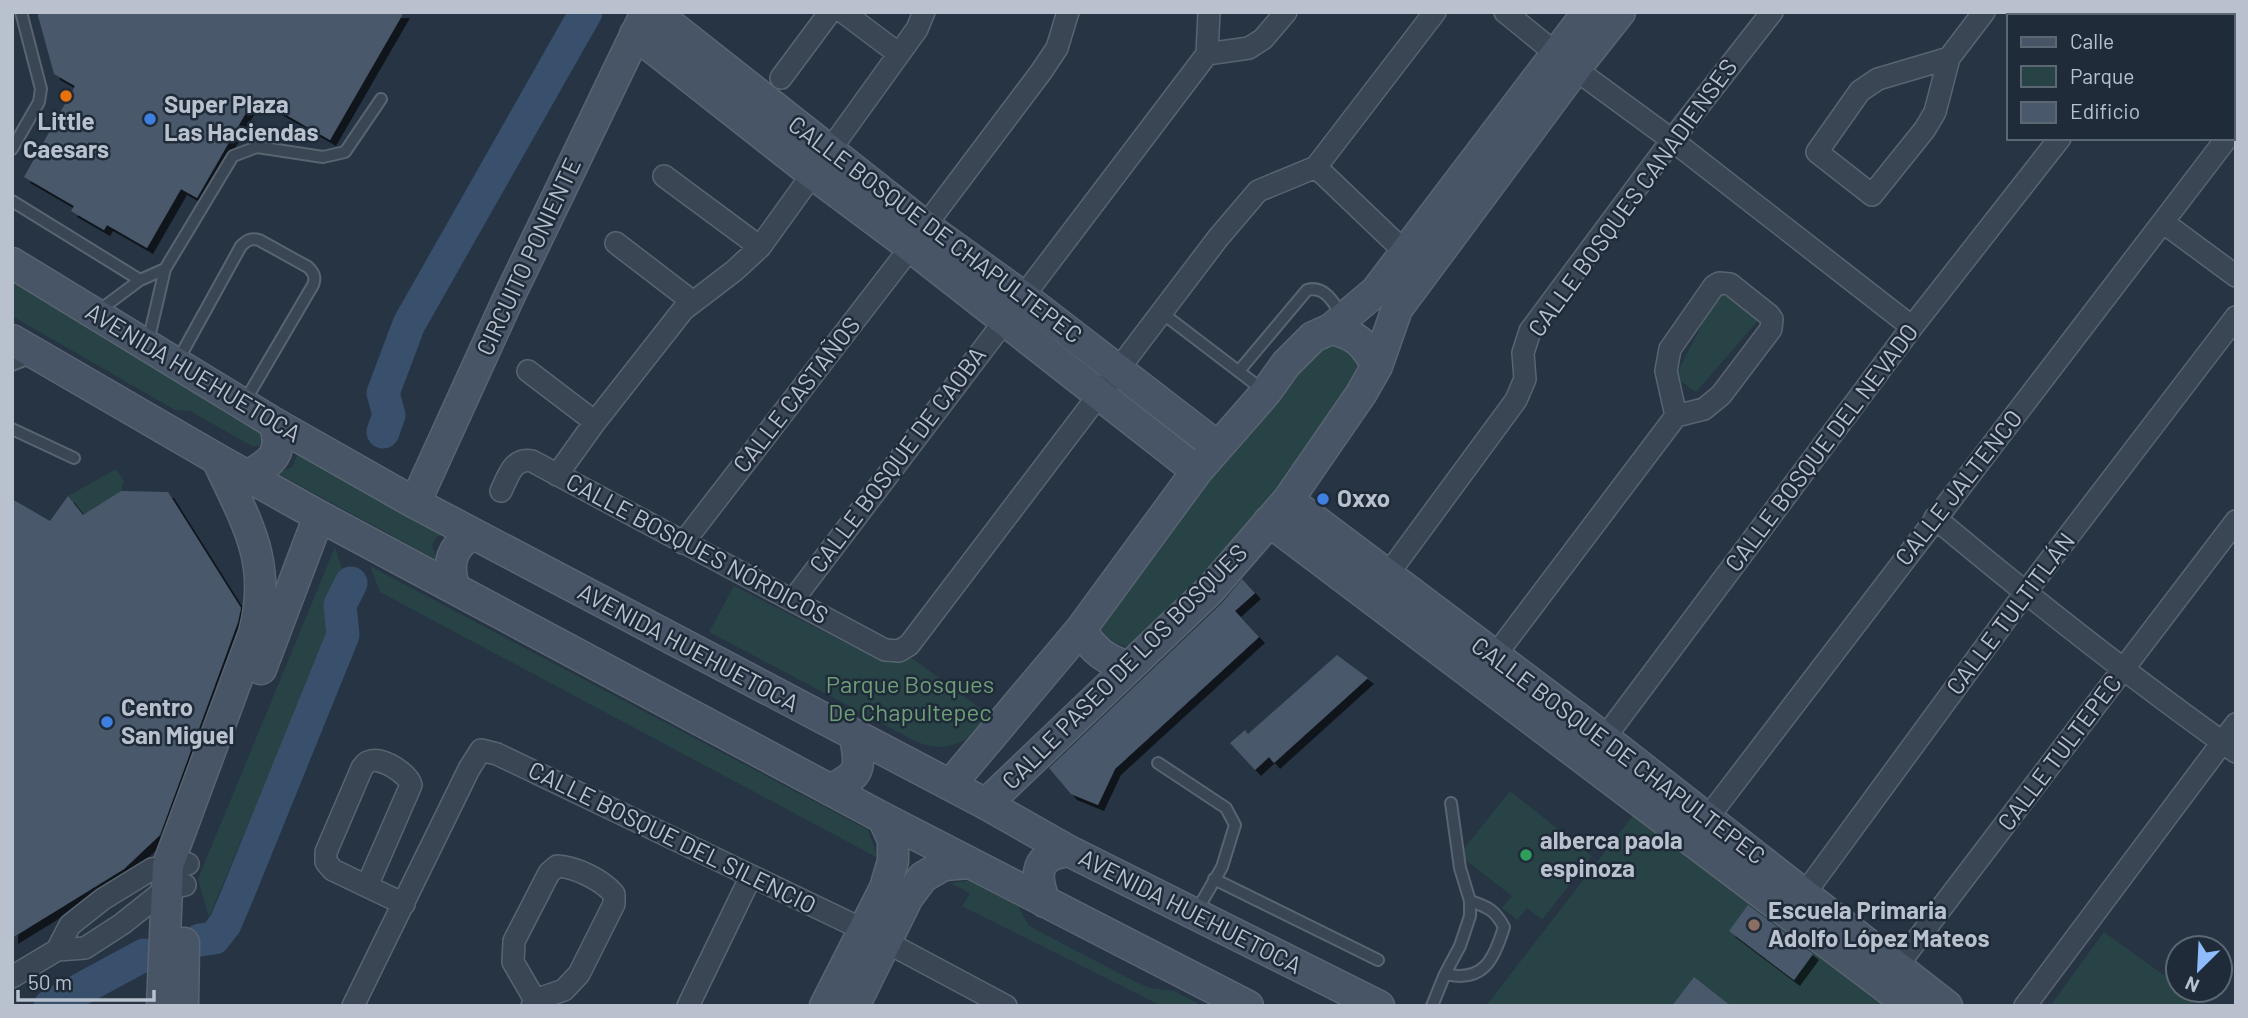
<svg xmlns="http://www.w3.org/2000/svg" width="2248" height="1018" font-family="Barlow,sans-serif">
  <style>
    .green { fill: #284345 }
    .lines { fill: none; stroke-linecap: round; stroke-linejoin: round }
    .river { stroke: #39506c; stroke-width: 33 }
    .building { fill: #4a586b; filter: url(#shadow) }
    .lane-casing { stroke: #596471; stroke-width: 14 }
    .street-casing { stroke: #596471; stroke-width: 24 }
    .secondary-casing { stroke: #596471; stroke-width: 33 }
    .lane { stroke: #3b4654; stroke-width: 10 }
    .street { stroke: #3b4654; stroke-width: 21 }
    .secondary { stroke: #485567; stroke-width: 30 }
    .food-dot { fill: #e8710a; stroke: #1f2b39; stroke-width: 2.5 }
    .shop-dot { fill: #3f7fe0; stroke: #1f2b39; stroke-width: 2.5 }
    .leisure-dot { fill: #2e9e5b; stroke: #1f2b39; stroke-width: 2.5 }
    .education-dot { fill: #8d6e63; stroke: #1f2b39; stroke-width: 2.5 }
    .labels { text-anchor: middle; stroke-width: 5; stroke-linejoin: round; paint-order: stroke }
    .poi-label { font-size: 24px; font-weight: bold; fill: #b8c1cd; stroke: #1f2b39; text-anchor: start }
    .street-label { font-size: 24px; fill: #b8c1cd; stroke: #1f2b39 }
    .park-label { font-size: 24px; fill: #6e9f78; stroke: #1f2b39 }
  </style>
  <defs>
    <filter id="shadow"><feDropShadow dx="6" dy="6" stdDeviation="0" flood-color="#0009"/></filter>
  </defs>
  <rect width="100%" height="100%" fill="#263444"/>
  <path class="green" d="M12,277l255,158 -4,11h-11l-62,-35 -15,-1 -163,-94z
    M1724,282l39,33 -67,77 -21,-15z
    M1322,338h20l34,38 -173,206 -75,65c-18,-5 -29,-14 -32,-33z
    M292,444l160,87 -15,6 -5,8 5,15 -160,-87 15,-6 6,-13z
    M116,469l8,12 -3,10 -38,24 -15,-19z
    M335,547l8,25 -12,33 -3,30 -119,282 -11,-38z
    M370,566l498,264 10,28 -498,-266z
    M734,586l148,75 8,2 22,-5 81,60c-24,23 -47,38 -80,22l-204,-108z
    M1510,791l82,65 -50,64 -15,-12 -10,12 -15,-12 10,-12 -53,-41z
    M1635,813l267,193h-416z
    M973,880l45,26 11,20 105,55 16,7 24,3 29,15h-41l-200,-100 8,-13 -20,-10z
    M2104,932l74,53v5h6l12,8 -6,8h-140z"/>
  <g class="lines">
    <path class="river" d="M383,432l6,-17 -6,-22 26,-69 177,-312
      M200,940l14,-2 11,-14 12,-28 106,-261 -3,-30 11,-22
      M50,1006l94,-51"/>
  </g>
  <path class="building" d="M37,12h367l-74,128 -75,-43 -58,101 -16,-9 -34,59 -40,-23 -3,5 -33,-19 3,-5 -50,-29 51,-91 -21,-12z
    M121,491l47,1 73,116 -3,14 -78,213 -36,34 -112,69v-439l38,22 18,-25 15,19z
    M1242,579l13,14 -20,18 24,26 -144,132 -17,36 -27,-11 -22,-26 173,-165z
    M1337,655l31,23 -94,85 -5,-6 -14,13 -25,-27 15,-13 3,4z
    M1748,905l65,49 -19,26 -65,-49z
    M1694,977l37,29h-59z"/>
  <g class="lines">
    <defs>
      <path id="lane" d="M12,149l27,-47 2,-13 -20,-77
        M12,201l128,79
        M97,312l43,-32 25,-11
        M1162,313l101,77
        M148,342l17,-73 68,-113 24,-9 66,10 22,-5 36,-53
        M177,362l64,-116c6,-6 10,-8 18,-6l49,27c6,6 8,10 5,18l-68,116
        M12,365l20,-8
        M1239,371l68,-81c18,-5 27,13 35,26
        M12,429l62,29
        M1158,763l68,45 9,17 -13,42 -26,45
        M1214,879l164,81
        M1445,974c38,9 49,-14 59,-47 -9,-17 -16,-20 -34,-26
        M1432,1006l13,-32 15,-28 10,-30v-15l-10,-33 -9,-65"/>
      <path id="street" d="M843,12l56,42
        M1505,12l70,57 97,71 240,187
        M2156,16l3,-4
        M1207,54l42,-6 14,-9 23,-27
        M1949,58l-71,21 -18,12 -43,61 55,43 53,-66 10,-17 14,-54 35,-46
        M781,78l49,-66
        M1316,167l90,86
        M664,176l96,71
        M2164,223l72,53
        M925,226l116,-154 16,-24 11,-36
        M616,243l77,59
        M528,371l67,51
        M557,475l38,-53 88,-112 51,-39 26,-24 157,-218 7,-17
        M501,491c7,-14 12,-34 31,-30l353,189 14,1 10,-6 309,-407 40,-47 58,-24 119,-155
        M1935,518c98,82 197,160 301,234
        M683,543l228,-296
        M1380,585l136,-185 9,-21 -2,-26 7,-22 142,-191 100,-128
        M793,600l414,-546 2,-42
        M1488,665l188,-249 28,-7 17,-14 50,-66 1,-10 -3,-4 -39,-31 -11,-1 -5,3 -44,63 -4,22 10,45
        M1597,748l315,-421 148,-189
        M1699,829l528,-691
        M367,886l44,-101c-3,-11 -27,-27 -40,-24 -5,1 -6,3 -9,7l-36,84v10l7,8 71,34
        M1797,904l228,-311 211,-276
        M57,950l13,-25 33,-26 49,-30 36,-5
        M12,977l45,-27 28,-2 37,-24 44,-35 19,-4
        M1888,978l348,-457
        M353,1006l116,-237 12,-19 16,4 365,175 144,77
        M532,1006l3,-6 29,-10 15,-16 35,-70v-10c-12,-14 -38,-27 -57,-28l-8,7 -35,68 -1,21 22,38
        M688,1006l63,-130
        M2025,1006l211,-282"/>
      <path id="secondary" d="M654,12l271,214 97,70 196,151
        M635,34l178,140 98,73 286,224
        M12,263l262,160 141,80 571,301 83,47 310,155
        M1331,329c26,6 33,14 46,37
        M12,340l205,119 102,57 564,302 365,188
        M247,476c26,-14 37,-23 27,-53
        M1288,500l316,238 343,268
        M415,503l94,-206 134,-278
        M1269,521l642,485
        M454,587c-7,-25 -3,-38 18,-54
        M1081,629c11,21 25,31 48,38
        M261,669l58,-153
        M950,785l131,-156 116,-158 69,-79 20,-28 27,-27 18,-8 45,-38 212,-279
        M830,790c31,-16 31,-20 25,-54
        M986,804l224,-214 78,-90 73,-106 16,-28 20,-57 178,-240 45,-57
        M1045,902c-11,-28 -10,-47 24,-51
        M162,1006l6,-141 86,-232c19,-72 -8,-111 -37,-174
        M183,1006l1,-63
        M825,1006l60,-118 8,-27v-21l-10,-22
        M854,1006l54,-109 15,-20 21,-12 25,-2"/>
    </defs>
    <use href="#lane" class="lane-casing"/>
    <use href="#street" class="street-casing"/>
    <use href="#secondary" class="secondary-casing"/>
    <use href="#lane" class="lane"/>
    <use href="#street" class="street"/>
    <use href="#secondary" class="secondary"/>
  </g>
  <circle class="food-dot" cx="66" cy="96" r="7"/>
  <g class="shop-dot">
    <circle cx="150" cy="119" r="7"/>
    <circle cx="1323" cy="499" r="7"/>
    <circle cx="107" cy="722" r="7"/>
  </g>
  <circle class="leisure-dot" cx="1526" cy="855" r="7"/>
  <circle class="education-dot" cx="1754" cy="925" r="7"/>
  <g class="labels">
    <g class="poi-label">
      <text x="164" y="113">Super Plaza<tspan x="164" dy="28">Las Haciendas</tspan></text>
      <text x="66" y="130" text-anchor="middle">Little<tspan x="66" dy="28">Caesars</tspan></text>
      <text x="1337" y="507">Oxxo</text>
      <text x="121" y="716">Centro<tspan x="121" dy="28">San Miguel</tspan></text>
      <text x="1540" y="849">alberca paola<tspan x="1540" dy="28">espinoza</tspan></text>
      <text x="1768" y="919">Escuela Primaria<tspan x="1768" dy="28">Adolfo López Mateos</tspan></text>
    </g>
    <g class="street-label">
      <text transform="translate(1633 198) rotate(-54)" y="8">CALLE BOSQUES CANADIENSES</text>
      <text transform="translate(935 230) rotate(37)" y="8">CALLE BOSQUE DE CHAPULTEPEC</text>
      <text transform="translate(529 257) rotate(-65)" y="8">CIRCUITO PONIENTE</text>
      <text transform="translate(193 373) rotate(31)" y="8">AVENIDA HUEHUETOCA</text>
      <text transform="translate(797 395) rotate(-52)" y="8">CALLE CASTAÑOS</text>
      <text transform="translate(1822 448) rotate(-53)" y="8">CALLE BOSQUE DEL NEVADO</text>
      <text transform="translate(898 460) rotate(-53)" y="8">CALLE BOSQUE DE CAOBA</text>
      <text transform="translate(1959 488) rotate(-52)" y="8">CALLE JALTENCO</text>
      <text transform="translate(697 549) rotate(28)" y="8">CALLE BOSQUES NÓRDICOS</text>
      <text transform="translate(2011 614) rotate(-53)" y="8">CALLE TULTITLÁN</text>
      <text transform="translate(688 648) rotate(28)" y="8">AVENIDA HUEHUETOCA</text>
      <text transform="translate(1125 667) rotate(-45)" y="8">CALLE PASEO DE LOS BOSQUES</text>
      <text transform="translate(1618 751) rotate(37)" y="8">CALLE BOSQUE DE CHAPULTEPEC</text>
      <text transform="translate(2060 753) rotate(-53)" y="8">CALLE TULTEPEC</text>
      <text transform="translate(672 838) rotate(26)" y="8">CALLE BOSQUE DEL SILENCIO</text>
      <text transform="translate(1190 912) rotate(27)" y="8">AVENIDA HUEHUETOCA</text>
    </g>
    <g class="park-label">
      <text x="910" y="693">Parque Bosques<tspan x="910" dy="28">De Chapultepec</tspan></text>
    </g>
  </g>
  <rect width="2248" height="1018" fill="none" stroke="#b8c1cd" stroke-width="28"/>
  <rect x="2007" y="14" width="228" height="126" fill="#1f2b39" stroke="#5c6774" stroke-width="2"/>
  <rect x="2021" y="37" width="35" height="10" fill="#485567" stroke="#5c6774" stroke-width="2"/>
  <text x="2070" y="49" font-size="21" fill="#b8c1cd">Calle</text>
  <rect x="2021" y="66" width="35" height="21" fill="#284345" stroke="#5c6774" stroke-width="2"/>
  <text x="2070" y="84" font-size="21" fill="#b8c1cd">Parque</text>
  <rect x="2021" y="102" width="35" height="21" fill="#4a586b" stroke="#5c6774" stroke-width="2"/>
  <text x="2070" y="119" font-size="21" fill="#b8c1cd">Edificio</text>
  <g transform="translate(2199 969) rotate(204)"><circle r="33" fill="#1f2b39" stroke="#5c6774" stroke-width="2"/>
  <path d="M0-5L12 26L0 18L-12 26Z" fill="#8ebcfd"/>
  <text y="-10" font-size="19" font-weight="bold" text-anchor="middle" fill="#b8c1cd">N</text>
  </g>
  <path d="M18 990v10h136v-10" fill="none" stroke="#b8c1cd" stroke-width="3.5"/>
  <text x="28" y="990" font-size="21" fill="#b8c1cd" stroke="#1f2b39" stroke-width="5" paint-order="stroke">50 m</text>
</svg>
